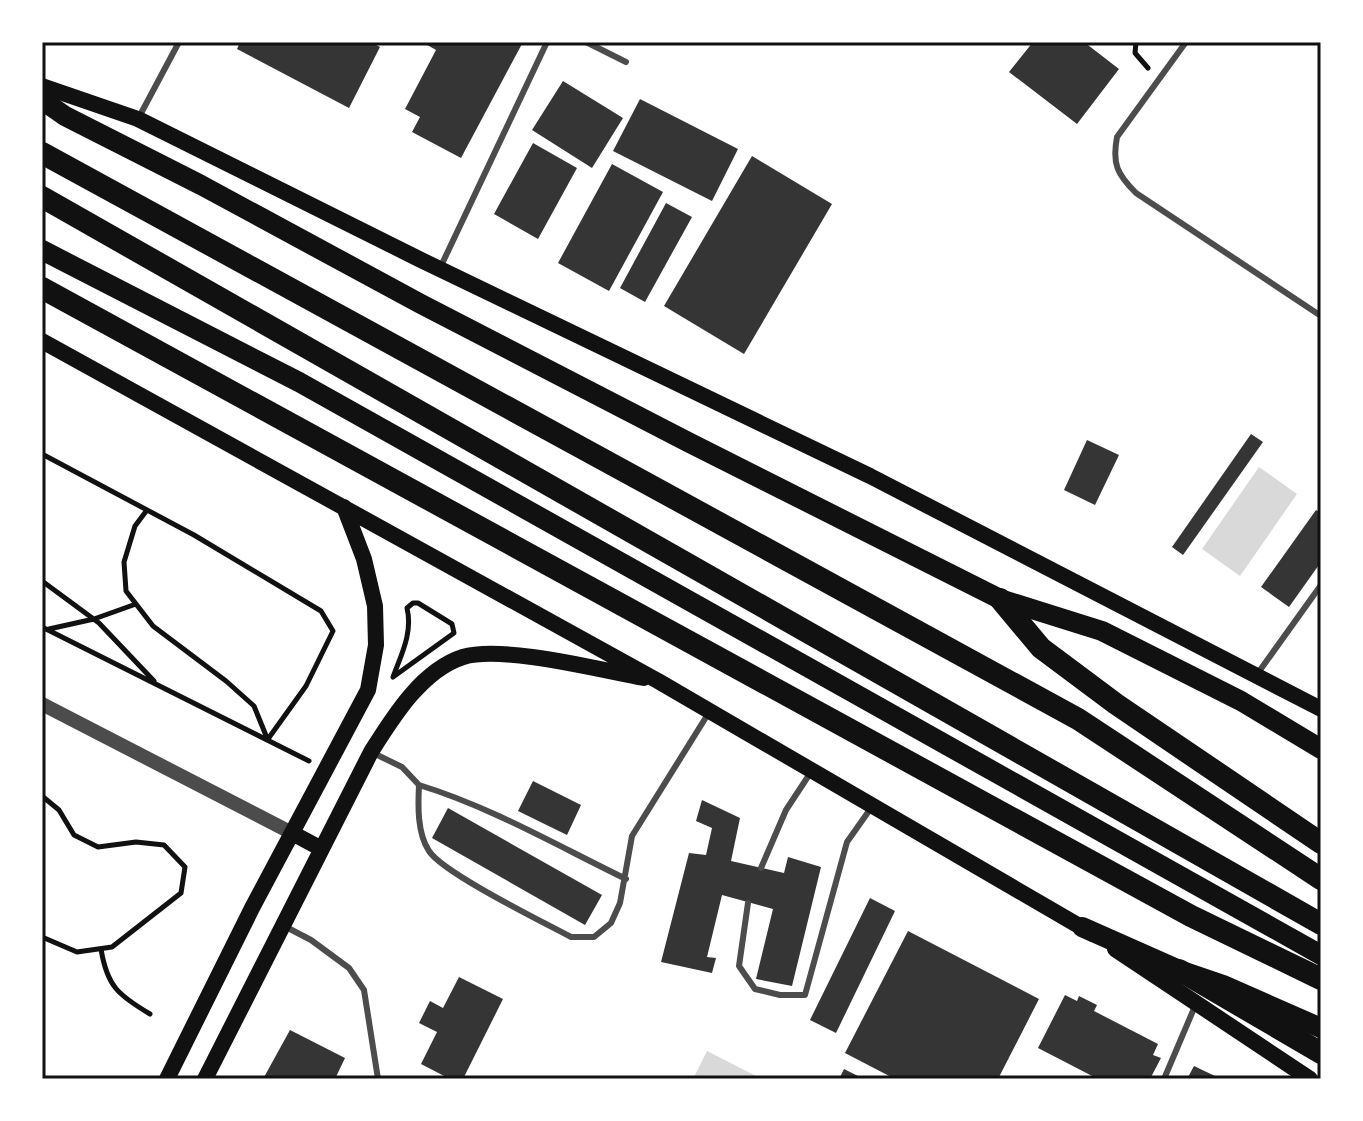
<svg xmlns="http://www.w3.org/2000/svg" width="1363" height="1121" font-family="Lato,sans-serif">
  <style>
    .water { fill: #d9d9d9 }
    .building { fill: #353535 }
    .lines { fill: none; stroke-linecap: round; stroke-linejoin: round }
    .path { stroke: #111; stroke-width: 5 }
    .service { stroke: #4c4c4c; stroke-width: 6 }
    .tertiary { stroke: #4c4c4c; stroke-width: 14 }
    .secondary { stroke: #111; stroke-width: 16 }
    .trunk { stroke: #111; stroke-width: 20 }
    .motorway { stroke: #111; stroke-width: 22 }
    .neatline { fill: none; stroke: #111; stroke-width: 3 }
  </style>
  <rect width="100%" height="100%" fill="#fff"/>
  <path class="water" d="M1259,467l38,27 -57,82 -38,-27z
    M707,1051l55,28h-69z"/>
  <path class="building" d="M240,42h131l9,5 -31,61 -112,-59z
    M422,42h101l-62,116 -49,-26 8,-15 -15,-8 31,-59z
    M1033,42h51l35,27 -42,55 -68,-52z
    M563,81l60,37 -31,50 -60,-38z
    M640,99l98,50 -26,52 -99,-50z
    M533,143l44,25 -39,71 -44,-25z
    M752,156l80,48 -88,150 -80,-48z
    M612,164l51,28 -54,99 -51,-28z
    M666,203l26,14 -47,85 -25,-14z
    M1251,434l12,8 -80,113 -11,-8z
    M1087,440l32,15 -24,50 -31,-15z
    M1316,510l5,3v49l-32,45 -28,-20z
    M533,781l48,24 -14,30 -49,-24z
    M702,800l38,18 -9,43 53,12 4,-16 33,10 -29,119 -36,-7 17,-70 -51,-14 -15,62 9,1 -4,15 -51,-11 28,-109 17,2 6,-27 -16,-7z
    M448,808l154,87 -17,30 -153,-87z
    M870,898l25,13 -59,122 -26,-13z
    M908,931l131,68 -41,80h-103l-50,-26z
    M459,977l44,22 -40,80h-13l-29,-15 16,-32 -18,-9 11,-22 13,7z
    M1065,995l12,6 2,-5 18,9 -3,6 64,33 -5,11 8,3 -11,21h-52l-60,-31z
    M290,1030l55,28 -10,21h-72z
    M1194,1066l21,10 -2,3h-26z
    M844,1069l20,10h-25z"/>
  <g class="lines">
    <path class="path" d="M1136,42l-1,11 13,15
      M42,454l152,81 127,76 12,20 -27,55 -38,53
      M147,510l-12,16 -11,36 2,29 27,35 73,55 28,25 13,32
      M42,581l57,42 55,58
      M413,603h5l34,21 2,9 -61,44c8,-22 20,-44 14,-69z
      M42,627l267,134
      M49,629l45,-10 42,-15
      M42,796l17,14 15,25 24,12 38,-5 28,3 21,22 -4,26 -69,54 -35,5 -35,-15
      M101,949c6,37 17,46 49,65"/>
    <path class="service" d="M586,42l40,20
      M1186,42l-69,95c-5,27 0,37 19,56l185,123
      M138,119l41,-77
      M441,266l106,-224
      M1258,673l63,-88
      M371,752l31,15 17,18c-1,20 -2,48 10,66 14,22 114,71 142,86h23l17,-14 9,-20 12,-67 76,-122
      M419,785c72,22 139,61 207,94
      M761,868l25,-58 25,-38
      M748,903l-9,63 16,23 25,6h25l42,-153 24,-34
      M286,927l25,13 38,28 15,22 14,89
      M1164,1079l31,-73"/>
    <path class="tertiary" d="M42,704l250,129"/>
    <path class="secondary" d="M42,86l96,33 281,140 451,217 451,233
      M42,341l616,340 435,253
      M292,833l28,15
      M1115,949l195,130
      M167,1079l85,-171 116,-218 8,-45 -1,-39 -11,-47 -20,-52
      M205,1079l166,-327c22,-35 51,-82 92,-95 40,-12 137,13 181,21"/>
    <path class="trunk" d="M42,100l23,16 136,69 220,119 267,138 312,157 102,32 139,70 80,48
      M42,250l257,132 1022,573
      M1082,927l97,43 44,15 98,43"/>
    <path class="motorway" d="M42,153l1036,566 243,160
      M42,197l1279,727
      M42,288l1149,628 130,63
      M1000,599l41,49 75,56 205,139
      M1179,970l142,83"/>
  </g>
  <rect width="1363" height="1121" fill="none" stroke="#ffffff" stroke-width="88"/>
  <rect x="44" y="44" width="1275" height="1033" class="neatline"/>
</svg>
